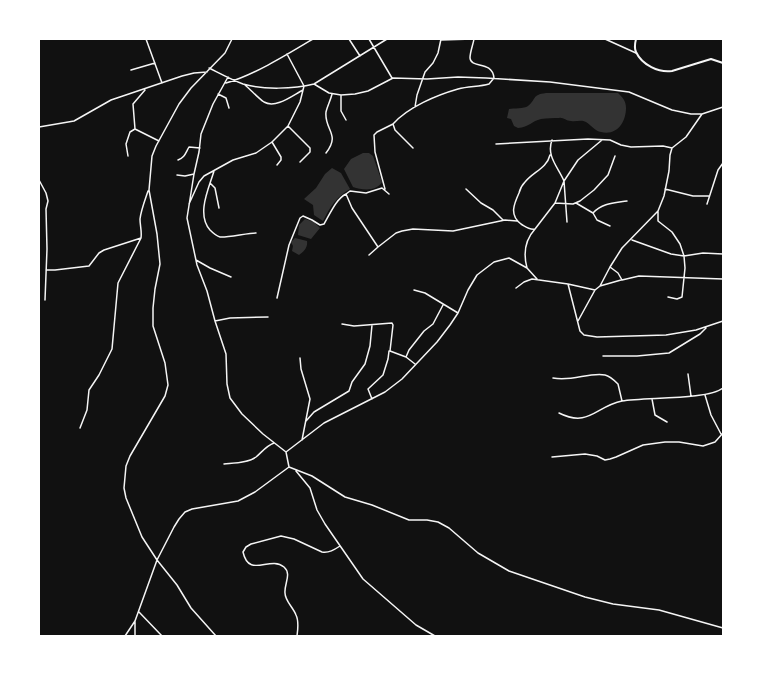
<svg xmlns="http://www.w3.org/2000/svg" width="762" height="675" font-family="Roboto,sans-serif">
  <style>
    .water { fill: #333 }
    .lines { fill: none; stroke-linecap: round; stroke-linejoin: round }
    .minor { stroke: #f5f5f5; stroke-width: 1.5 }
    .tertiary { stroke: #f5f5f5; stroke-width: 2 }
  </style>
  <rect width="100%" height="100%" fill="#111"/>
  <path class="water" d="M546,93h72c5,5 8,8 8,15 0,14 -9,28 -25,24 -6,-1 -10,-7 -15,-10 -5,-3 -10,0 -15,-1 -5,0 -8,-4 -12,-3 -6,0 -12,0 -18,1 -9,2 -12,8 -23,9l-4,-2 -3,-7 -4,-1 2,-9c5,-1 15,0 19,-3 9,-7 3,-11 18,-13z
    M363,153h6l4,3 9,26c-6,10 -20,8 -29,5l-9,-18 7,-10z
    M332,168l9,5 9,16c-14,8 -20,18 -27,32l-9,-6 -1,-10 -9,-6 12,-11 9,-14z
    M305,219l9,3 6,6 -9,11 -13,-4 1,-10z
    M295,238l12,3c1,6 -3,11 -8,14l-7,-4 1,-5 -2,-4z"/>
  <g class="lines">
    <path class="minor" d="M146,39l16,44
      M349,39l11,17
      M369,39l23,39
      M605,39l31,14
      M441,40l32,-1
      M209,68c12,6 23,12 34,16 20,6 51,5 71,0l73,-45
      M131,70l24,-7
      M226,83c28,-8 62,-29 87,-44
      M314,84l15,9 12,2 14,-1 13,-3 25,-13 34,1 31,-2 28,1 64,4 79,10 43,18 19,4h11l21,-7
      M245,85c6,5 13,13 19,17 12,7 29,-7 39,-12
      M145,90l-12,14 2,25 24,12
      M218,94l8,4 3,10
      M341,95v16l5,9
      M415,107l2,-12 8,-23 8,-9 5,-10 3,-14
      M288,126l22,22v4l-10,10
      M39,127l35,-6 37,-21 71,-24 12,-3 13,-1
      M552,140c-6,16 6,27 12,41l-9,22
      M272,142l9,15v3l-4,5
      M496,144l92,-5 22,1 11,5 10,2 32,-1 9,2
      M413,148l-18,-18 -2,-6c15,-17 44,-29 65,-35 11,-3 21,-2 31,-5l5,-6c-2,-18 -23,-9 -24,-20 0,-6 3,-13 4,-19
      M326,153c15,-19 -2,-23 0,-41 1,-5 5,-13 6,-18
      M550,155c-3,13 -17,17 -25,27 -3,3 -5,7 -6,11 -5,11 -10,22 2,31 5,3 8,6 14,5l20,-26 18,1 7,-3 14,-11 14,-15 7,-19
      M128,156l-2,-12 4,-12 5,-3
      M178,160c7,-3 7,-6 11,-13l11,1
      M214,171c-5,17 -18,43 -4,59 2,2 6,6 10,7 6,1 28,-4 36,-4
      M177,175l8,1 9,-2
      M39,180l7,13 2,8 -2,8 1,40 -2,51
      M210,183l5,5 4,20
      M385,189l-10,-37 -1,-17 3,-3 16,-8
      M466,189l15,14 12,7 10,10
      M665,189l28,7h16
      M576,203l17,10 4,7 13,6
      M189,204l10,-22 5,-6 29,-16 23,-7 16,-11 16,-16 12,-24 4,-16 -17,-32
      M707,204l11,-34 5,-7
      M658,211v10l14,11 8,12 4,12 1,12 -3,29 -5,2 -9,-2
      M593,213c9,-10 21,-10 34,-12
      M567,222l-3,-41 14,-21 24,-20
      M632,240l39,14 13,2 19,-3 20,1
      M378,247l-26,-39 -6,-14 4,-3 16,2 16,-5 7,6
      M369,255l9,-8 18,-14 6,-2 11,-2 40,2 52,-11 12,1
      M196,260l14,8 21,9
      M610,267l8,6 4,7 17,-4 84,3
      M527,268c-4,-15 -2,-28 8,-39
      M46,270h9l34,-4 10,-13 5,-3 37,-12
      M568,284l12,47 4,4 13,2 69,-2 30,-5 27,-9
      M600,286l21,-6
      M516,288l8,-6 8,-3 36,5 27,6 5,-4 10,-19 12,-19 36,-37 6,-15 5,-25 1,-16 2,-7 14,-11 16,-23
      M414,290l11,3 33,20
      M277,298l12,-53 11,-27 3,-2 9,4 8,5 4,-1c6,-10 12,-25 22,-30
      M215,321l15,-3 38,-1
      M578,321l17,-31
      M342,324l12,2 38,-3 1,2 -3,26 16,6 9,7
      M603,356h34l32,-3 31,-19 6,-6
      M406,357l3,-7 15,-19 9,-7 10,-19
      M300,358l1,11 9,30 -8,41
      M688,374l3,22
      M553,378c19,4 36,-6 52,-3 5,1 9,5 13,9l4,17
      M705,395l6,20 10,19
      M372,399l-4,-10 15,-14 5,-16 1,-8
      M652,399l3,16 12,7
      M559,413c30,15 37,-7 63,-12 23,-4 86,-1 101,-13
      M306,421l8,-9 35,-21 3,-9 13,-18 5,-18 2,-21
      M80,428l7,-18 2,-20 10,-15 13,-26 6,-66 23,-45c1,-7 -1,-12 -1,-19 1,-9 5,-19 8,-28
      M286,452l38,-29 61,-31 17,-13 35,-37 13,-17 8,-12 10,-23 9,-15 17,-13 15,-4 18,10 10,11
      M552,457l33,-3 12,2 8,4 5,-1 6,-2 27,-12 22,-3h14l24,4 12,-4 8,-9
      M224,464c10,-1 24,-1 32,-7 6,-5 10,-11 18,-14
      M289,467l23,9 33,21 27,8 37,15h18l11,2 11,6 29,25 31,18 76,26 28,7 46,6 64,18
      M296,471l14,17 7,22 8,14 38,55 53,46 19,11
      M139,612l23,24
      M125,636l10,-15 22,-61 17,-33 5,-8 6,-7 7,-3 46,-8 17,-9 34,-25 -3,-15 -23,-18 -21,-20 -12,-16 -3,-14 -1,-30 -11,-33 -8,-30 -10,-26 -10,-47 7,-44 5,-22 2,-18 12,-30 15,-27
      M135,636v-15
      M216,636l-25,-28 -14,-23 -20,-25 -15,-23 -16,-39 -2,-10 2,-22 4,-10 35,-60 3,-11 -3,-22 -12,-37v-18l2,-19 5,-25 -3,-30 -8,-44 3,-34 4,-10 23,-42 12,-16 34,-35 7,-14
      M297,636c1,-7 2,-15 -1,-21 -3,-8 -11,-14 -11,-22 -1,-9 7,-19 -1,-26 -14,-12 -35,12 -41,-15l3,-5 5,-3 30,-8 13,3 28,13c7,1 12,-2 18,-6"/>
    <path class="tertiary" d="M636,39c-1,4 -2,9 0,13 6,13 23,21 36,19l39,-12 12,4"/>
  </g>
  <rect width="762" height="675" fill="none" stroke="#ffffff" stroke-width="80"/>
</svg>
